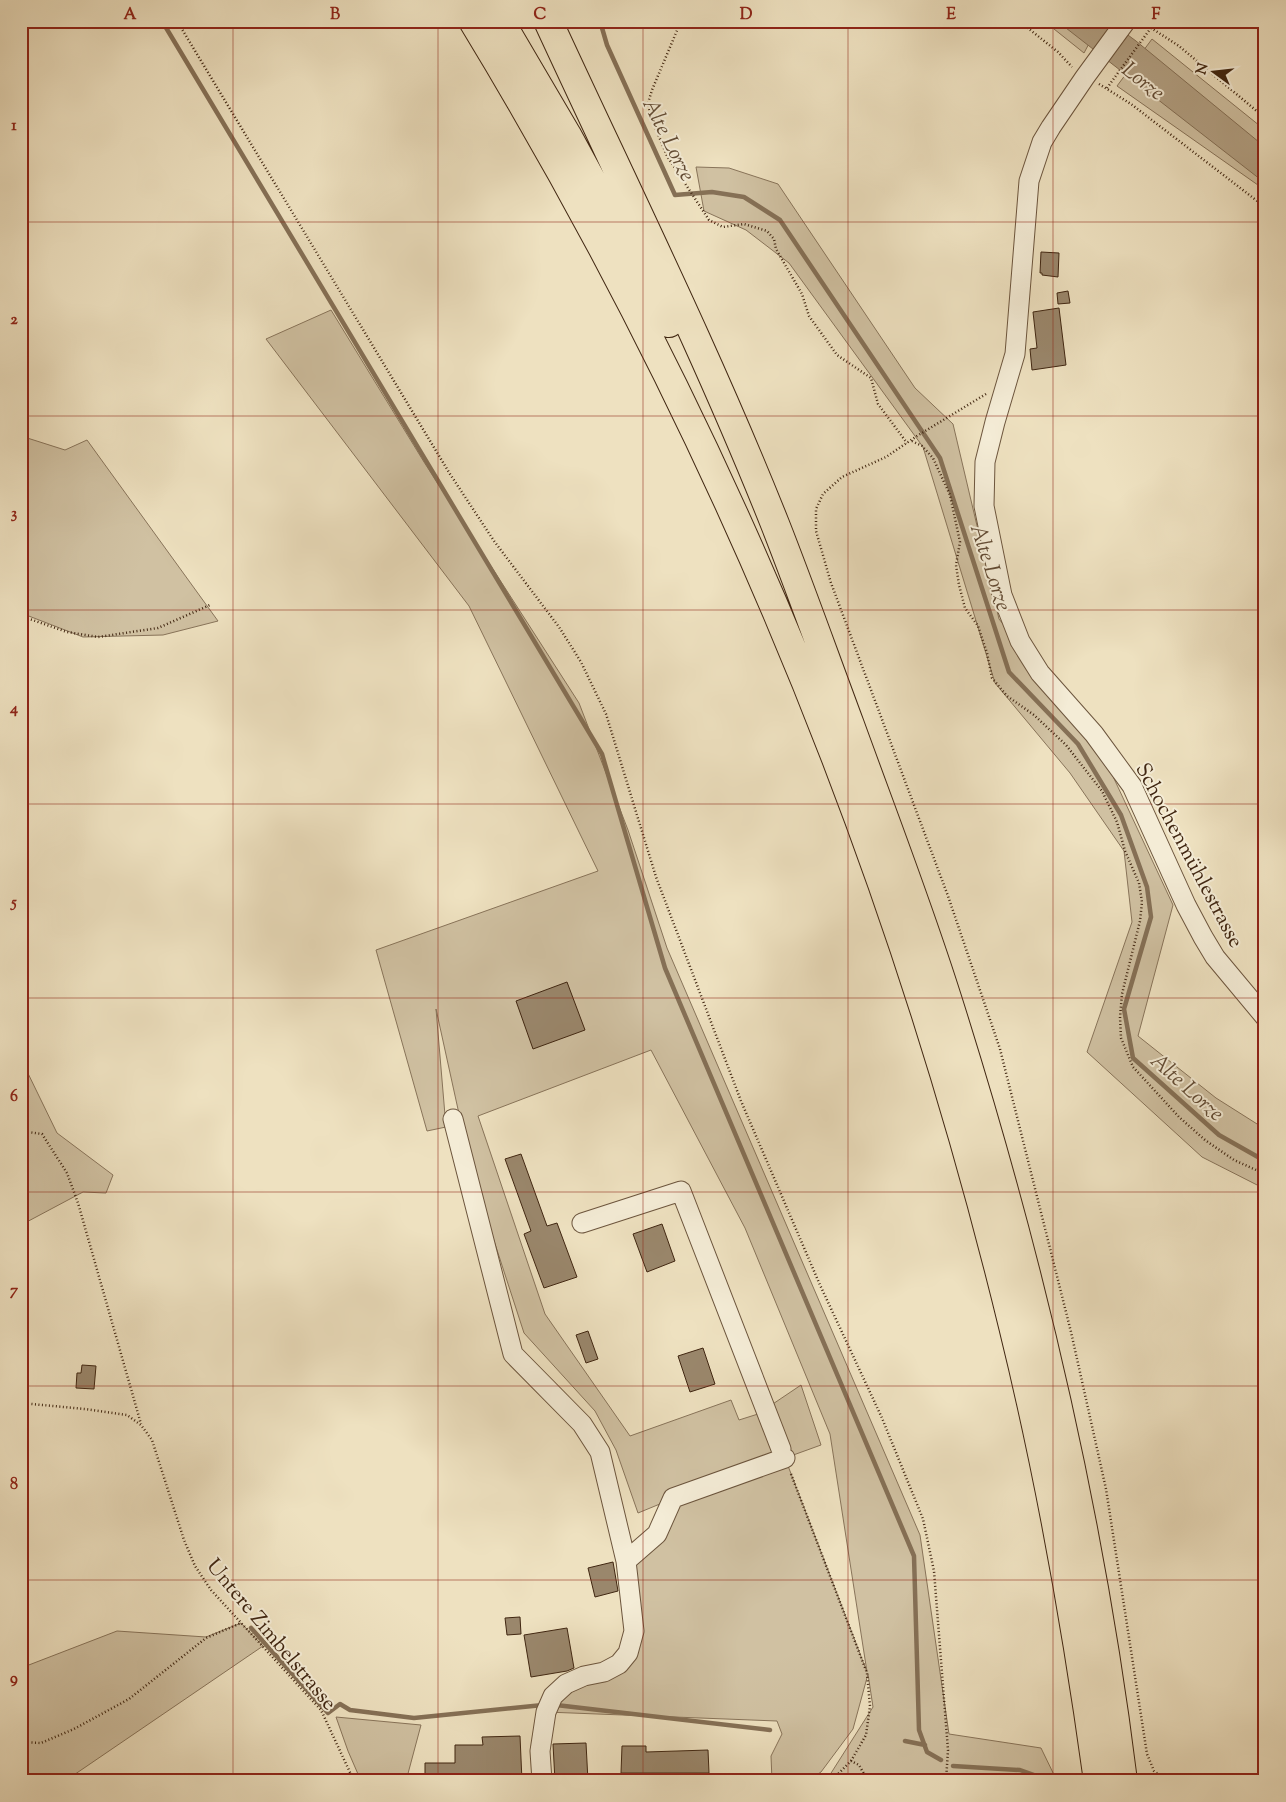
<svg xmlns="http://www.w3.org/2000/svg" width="1286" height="1802" font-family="'Sorts Mill Goudy',serif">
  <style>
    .green { fill: #d0c1a2; stroke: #88745a; fill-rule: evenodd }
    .water { fill: #b3a184; stroke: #857056 }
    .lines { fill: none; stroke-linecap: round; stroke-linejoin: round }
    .stream { stroke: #857056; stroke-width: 4.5 }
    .building { fill: #9a876c; stroke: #402611 }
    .minor-casing { stroke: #6c553d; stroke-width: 21 }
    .highway-casing { stroke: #402611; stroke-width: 30 }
    .path { stroke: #402611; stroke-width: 2.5; stroke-dasharray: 1 2.5; stroke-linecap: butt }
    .minor { stroke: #f4ecd6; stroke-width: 19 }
    .highway { stroke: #eee1c0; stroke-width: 28 }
    .grid { fill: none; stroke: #8f2418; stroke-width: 1; stroke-opacity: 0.55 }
    .labels { text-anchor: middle; stroke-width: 4; stroke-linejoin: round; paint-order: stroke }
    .street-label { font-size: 21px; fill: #402611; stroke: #f4ecd6 }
    .water-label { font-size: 22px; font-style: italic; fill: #624b34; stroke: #f4ecd6 }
    .neatline { fill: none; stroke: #8f2418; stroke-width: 2 }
    .grid-label { font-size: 16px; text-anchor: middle; font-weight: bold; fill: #8f2418 }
  </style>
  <rect width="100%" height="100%" fill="#eee1c0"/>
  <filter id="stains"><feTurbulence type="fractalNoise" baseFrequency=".004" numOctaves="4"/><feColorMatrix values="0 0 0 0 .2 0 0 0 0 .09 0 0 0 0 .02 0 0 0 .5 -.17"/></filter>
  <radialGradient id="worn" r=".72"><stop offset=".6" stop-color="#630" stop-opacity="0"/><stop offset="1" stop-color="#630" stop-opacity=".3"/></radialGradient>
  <path class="green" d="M1044,21h57l-17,32z
    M1152,39l113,91v60l-148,-104z
    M696,167l33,1 49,16 137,204 38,36 46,195 97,121 77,165 -35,131 78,62 49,31v60l-63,-32 -115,-105 45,-130 -8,-71 -54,-78 -75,-90 -72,-236 -134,-184 -43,-33 -42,-19z
    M331,310l93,152 155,241 49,127 39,118 253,587 29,199 92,14 16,33h-231l47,-74 -5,-33 -15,55 -32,43 -14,9h-35l-1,-25 11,-22 -5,-13 -231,-9 7,-16 75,-43 -2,-92 46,-62 -34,14 -22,-63 -21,-39 -71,-78 -52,-160 -36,-164 10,118 -19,4 -51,-181 222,-79 -129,-265 -203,-267zM651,1050l94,178 85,206 37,238 -82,-214 36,-13 -20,-60 -43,29 -19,6 -8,-20 -101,36 -85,-122 -67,-198z
    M21,436l44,14 22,-10 131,181 -55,14 -80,2 -62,-24z
    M21,1059l36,74 56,42 -7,18 -23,-1 -62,33z
    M241,1623l22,23 -198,135h-44v-113l96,-37 89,6z
    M336,1717l85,8 -15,56h-45l-13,-30z"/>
  <path class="water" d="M1057,21h52l27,20 129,106v36z"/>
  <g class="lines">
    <path class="stream" d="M162,21l440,733 63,214 249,588 5,174 8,22 14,8
      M600,21l7,24 68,150 37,-3 32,5 36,23 160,238 69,214 69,72 43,71 26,72 4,30 -27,92 9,49 86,77 46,26
      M251,1628l77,85 12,-9 10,6 64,8 129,-13
      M556,1705l214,25
      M905,1741l20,4
      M953,1766l67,4 31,11"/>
  </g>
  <path class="building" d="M1041,252l18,1 -1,24 -16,-2v-2h-2z
    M1068,291l2,12 -12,1 -1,-11z
    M1059,308l7,57 -34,5 -2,-21 7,-1 -4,-36z
    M567,982l18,48 -52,19 -17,-48z
    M521,1154l26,72 10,-3 20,54 -33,11 -20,-54 7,-3 -26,-72z
    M662,1224l13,37 -28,11 -14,-38z
    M588,1331l10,28 -12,4 -10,-28z
    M703,1348l12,36 -25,8 -12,-36z
    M82,1365l14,1 -2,23 -18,-1 1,-15h4z
    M613,1562l5,29 -23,6 -7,-29z
    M520,1617l1,17 -14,1 -2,-17z
    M567,1628l7,40 -7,3 -36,6 -7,-42z
    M520,1736l2,45h-97v-18h30v-18h28l-1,-8z
    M586,1743l2,38h-33l-2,-37z
    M622,1746h24v6l62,-2 1,23h-88z"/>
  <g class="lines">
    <defs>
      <path id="minor" d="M1126,21l-41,56 -34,50 -9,15 -13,39 -14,173 -20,68 -10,40 -1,44 18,89 18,46 20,32 54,61 38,52 54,119 17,32 12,20 50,60
        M453,1119l60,235 69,70 18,28 26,109 8,70 -6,22 -9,11 -15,8 -20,4 -18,8 -13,12 -7,16 -6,39 2,30
        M582,1223l99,-32 100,258
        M626,1561l31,-27 16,-36 112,-40"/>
      <path id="highway" d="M473,21c247,406 428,844 540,1305 37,150 64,302 85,455
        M500,21l67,114 102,188
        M548,21c77,167 159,332 227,503 26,66 50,134 75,201 33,91 68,181 97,273 81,255 143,517 176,783"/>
    </defs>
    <use href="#minor" class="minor-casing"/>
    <use href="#highway" class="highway-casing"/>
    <path class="path" d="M177,21l273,453 44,67 65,86 22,35 25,52 50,163 85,224 79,184 62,133 41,101 11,52 14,179 -2,31
      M681,21l-29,69 -4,13 3,14 16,39 42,64 14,7 21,-3 23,7 7,8 2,10 26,45 7,22 28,39 34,23 7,26 29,39
      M1019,21l39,31 14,15
      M1142,22l37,24 86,72
      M1099,84l32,20 134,103
      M1107,88l49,-67
      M986,394l-69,42 -31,21 -44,20 -19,17 -7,15v22l15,52 117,313 52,153 71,283 35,157 41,265 7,17 13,10
      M912,441l10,5 11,12 17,37 10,47 -4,23 3,20 6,23 13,18 9,27 5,25 15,18 27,19 32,30 36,46 15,31 8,29 14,32 3,19 -2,19 -18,73 -2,23 1,21 12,29 46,50 26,23 29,20 31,14
      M21,616l46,16 31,5 60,-9 52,-23
      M21,1131l21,3 25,39 11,30 63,221
      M21,1403l64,6 42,6 14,10 11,15 32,100 11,26 16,24 110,120 33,71
      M791,1474l76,199 3,33 -4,29 -15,26
      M21,1742l20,1 33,-14 55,-30 77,-61 35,-15
      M831,1781l20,-20 8,4 9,16"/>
    <use href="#minor" class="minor"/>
    <use href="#highway" class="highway"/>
  </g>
  <path class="grid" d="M233,21v1760M438,21v1760M643,21v1760M848,21v1760M1053,21v1760M21,222h1244M21,416h1244M21,610h1244M21,804h1244M21,998h1244M21,1192h1244M21,1386h1244M21,1580h1244"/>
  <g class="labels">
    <g class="street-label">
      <text transform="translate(1190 855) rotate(62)" y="7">Schochenmühlestrasse</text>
      <text transform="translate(272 1634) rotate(50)" y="7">Untere Zimbelstrasse</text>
    </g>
    <g class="water-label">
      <text transform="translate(1144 80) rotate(38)" y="8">Lorze</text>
      <text transform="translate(670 139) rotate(63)" y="8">Alte Lorze</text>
      <text transform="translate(992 567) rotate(72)" y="8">Alte Lorze</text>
      <text transform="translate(1188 1086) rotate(42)" y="8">Alte Lorze</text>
    </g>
  </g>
  <rect width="1286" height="1802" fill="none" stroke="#eee1c0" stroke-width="55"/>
  <g transform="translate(1214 72) rotate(285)" stroke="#f4ecd6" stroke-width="4" paint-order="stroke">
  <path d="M0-4L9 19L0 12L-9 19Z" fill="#402611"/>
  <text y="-8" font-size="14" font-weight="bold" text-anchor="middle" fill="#402611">N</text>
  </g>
  <rect x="28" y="28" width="1230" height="1746" class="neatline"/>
  <g class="grid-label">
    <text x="130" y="19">A</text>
    <text x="335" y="19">B</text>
    <text x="540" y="19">C</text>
    <text x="746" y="19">D</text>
    <text x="951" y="19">E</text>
    <text x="1156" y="19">F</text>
    <text x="14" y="130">1</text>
    <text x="14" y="324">2</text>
    <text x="14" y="518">3</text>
    <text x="14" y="713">4</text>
    <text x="14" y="907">5</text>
    <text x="14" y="1101">6</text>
    <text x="14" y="1295">7</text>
    <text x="14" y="1489">8</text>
    <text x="14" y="1683">9</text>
  </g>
  <rect width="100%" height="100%" filter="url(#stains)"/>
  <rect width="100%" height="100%" fill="url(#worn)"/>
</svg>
